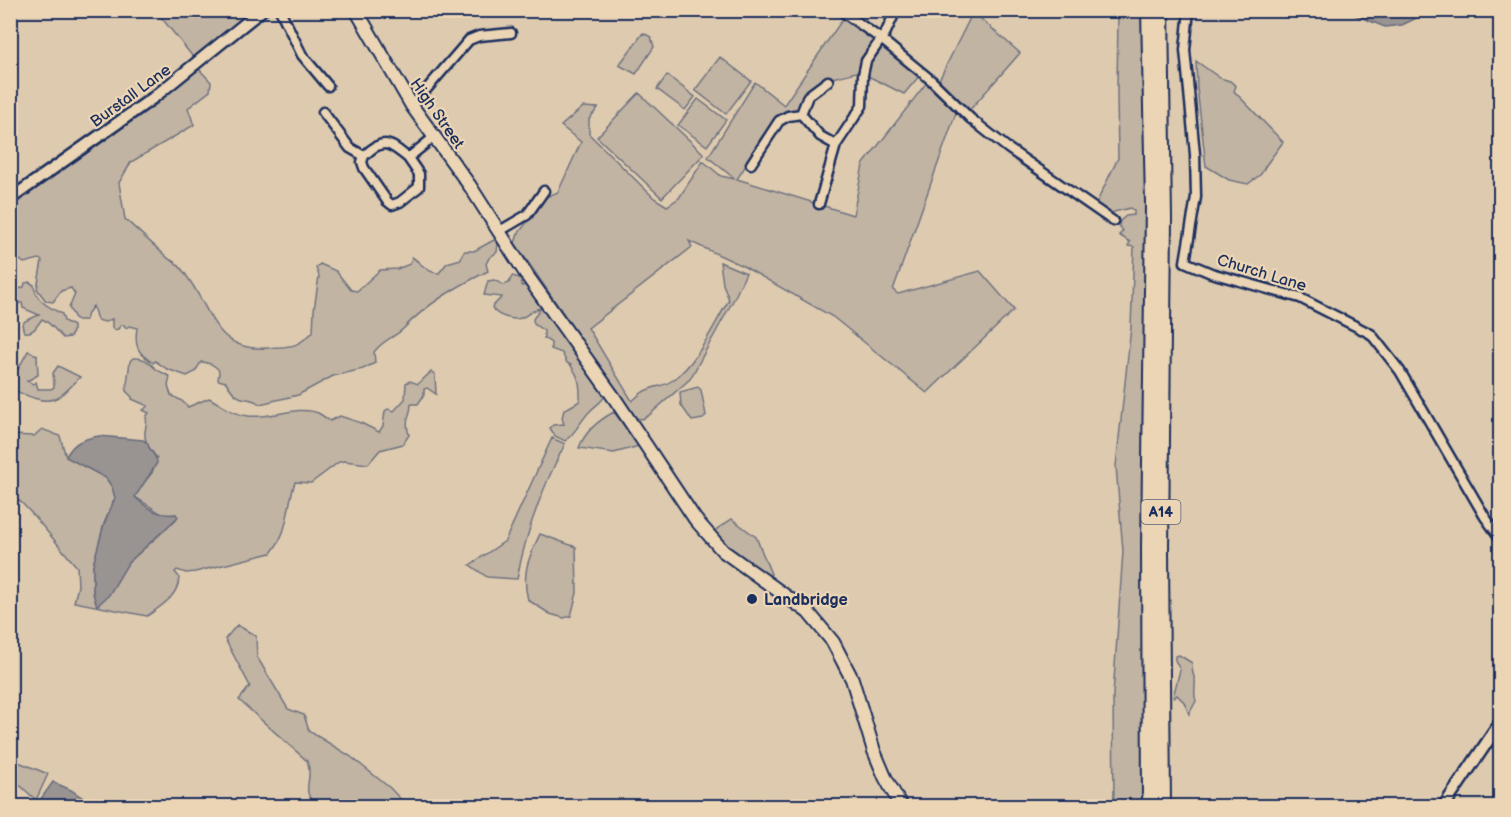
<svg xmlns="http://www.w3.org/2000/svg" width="1511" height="817" font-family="'Balsamiq Sans',sans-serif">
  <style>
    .green { fill: #c2b4a3; stroke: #6e7280; stroke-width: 1.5 }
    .water { fill: #999392; stroke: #676b7d; stroke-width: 1.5 }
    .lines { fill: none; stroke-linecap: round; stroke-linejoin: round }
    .minor-casing { stroke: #1b2f5e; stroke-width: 13 }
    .tertiary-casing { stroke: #1b2f5e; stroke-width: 15 }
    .secondary-casing { stroke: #1b2f5e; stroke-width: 16 }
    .trunk-casing { stroke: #1b2f5e; stroke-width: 18 }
    .minor { stroke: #ebd5b4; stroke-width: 8 }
    .tertiary { stroke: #ebd5b4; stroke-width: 10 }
    .secondary { stroke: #ebd5b4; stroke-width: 12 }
    .trunk { stroke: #ebd5b4; stroke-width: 14 }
    .poi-dot { fill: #1b2f5e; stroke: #ebd5b4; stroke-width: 2 }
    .labels { text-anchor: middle; stroke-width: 4.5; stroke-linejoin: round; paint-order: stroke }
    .shield { fill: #ebd5b4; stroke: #596178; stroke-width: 1.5 }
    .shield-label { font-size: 15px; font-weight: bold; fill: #1b2f5e }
    .street-label { font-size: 16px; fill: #1b2f5e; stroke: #ebd5b4 }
    .poi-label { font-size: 16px; font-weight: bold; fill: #1b2f5e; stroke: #ebd5b4; text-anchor: start }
  </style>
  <rect width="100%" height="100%" fill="#decbaf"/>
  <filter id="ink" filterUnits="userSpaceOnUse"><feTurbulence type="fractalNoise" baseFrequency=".0167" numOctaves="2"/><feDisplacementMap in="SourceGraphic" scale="12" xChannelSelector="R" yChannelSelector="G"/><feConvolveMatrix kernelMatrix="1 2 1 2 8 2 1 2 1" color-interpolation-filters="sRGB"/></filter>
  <g filter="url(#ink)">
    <path class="green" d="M156,11h101l-60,51z
      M1118,11h27l4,156 -4,639h-31l-1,-111 10,-144 -7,-85 15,-139 3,-80 -6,-1 2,-4 -11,-7 4,-4 -4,-5 1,-5 6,-5 8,-1v-4l-4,-3 -28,7 -8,-7 24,-50 -1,-64z
      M973,12l47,41 -52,59 -30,-30z
      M844,17l30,23 -10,18 -3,13 -33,8 -30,31 -28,18 -33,51 116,36 10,-50 64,-83 30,28 -64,180 5,4 82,-23 34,39 -87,83 -94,-76 -90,-51 -54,-25 3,6 -104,81 44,73c5,-4 9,-9 15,-11 9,-4 18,-4 26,-10 25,-18 40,-54 56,-80l-6,-16 -3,-22 26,11 -12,26 -44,80 -42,37 -6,3 -7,-1 -120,-175 3,-9 28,-37 12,-5 23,-50 -20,-16 22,-19 15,1 -9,11v15l65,64 13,8 12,-8 24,-37 18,15 14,3 -27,-22 47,-75 29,23z
      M643,33l8,4 3,10 -18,27 -17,-9z
      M883,46l38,28 -17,20 -36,-18c1,-11 5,-24 15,-30z
      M720,57l31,24 -25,33 -31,-24z
      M1196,61l24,17 10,3 6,5 -2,5 49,51 -17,23 -5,9 -13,10 -19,-4 -23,-14 -9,-78z
      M199,69l12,13 -1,9 -22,17 6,17 -63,37 -12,21 6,36 44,40c9,4 13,10 19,19 24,33 27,74 79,70 24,-2 28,1 46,-16l1,-22 5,-34 -3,-8 4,-4 16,7 15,19 6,1 23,-21 17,-1 13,-5 2,-7c8,5 16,17 27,16l8,-10 14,-4 1,-5 3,-3h9l20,-11 4,3 -1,9 -8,6 -3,6 2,7c-32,16 -60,32 -85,58 -9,9 -18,9 -29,23l1,11 -12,6 -30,7 -35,19 -38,9c-16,-11 -19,3 -34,-22l-8,-2c0,-2 1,-5 1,-8 -1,-7 -14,-10 -18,-10l-6,10 -8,4 -20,-7 -12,-8 -2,2c-15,-10 -19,-16 -16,-35l-8,-2 -3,2 -2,-3h-3l-3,4 -4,1 -2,-3v-8l-7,3 -8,-2 -4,-14 -5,7 -2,7h-10l-7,-12 6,-14 -4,-6 -10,3 -8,11 -7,-1 -9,-12 5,-28 -3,-2 -15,4 -8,-6 -2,-8 2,-4 -5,-4 -1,-42 143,-101z
      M667,75l28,22 -10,13 -28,-21z
      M639,93l65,61 -42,44 -65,-61z
      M698,99l28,21 -19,26 -29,-21z
      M512,276l8,2 2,8 4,-1 80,107c-3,10 -9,12 -16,19 -9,9 -14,22 -25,30l-10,-5 -5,-8 3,-3 11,-1 -2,-6 2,-8 16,-9c0,-8 1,-19 -4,-27 -1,-3 -4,-5 -5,-9l-4,-2 -5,-10 -11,-4v-6l-7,-5v-7l-10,-7 -1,-5 8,-11c-8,1 -11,6 -18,9 -8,5 -28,-1 -31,-10l10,-10 -18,-2 4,-14 6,-1 10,5 5,-2z
      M29,282l5,3c1,16 15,22 28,29l2,7 9,5v6l-3,5 -7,1c-6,-6 -13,-16 -21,-19 -5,6 -8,15 -18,13l-2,-7 3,-4 14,-6 -16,-7 -1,-5h-6l-5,-4v-13l8,3 5,-2 1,-4z
      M28,351l9,4 1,20 -11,6 6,3 3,-2 2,7h13l3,-2 -1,-14 5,-7 22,11c-28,31 -33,27 -69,12v-7z
      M133,358c12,-1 15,4 23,11 4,3 10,5 14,8l-2,9 3,9 11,6 6,6 21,-9c13,7 24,16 39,18 22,3 51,-11 70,-3 4,2 8,5 12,8l10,-5 21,7 18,9 4,-6 2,-15 3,-2 6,2 11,-12 1,-16 4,-2 8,3 13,-12 4,2c0,4 1,18 1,20l-9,-6 -3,1v6l-6,9h-7c0,13 -7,14 -2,31l-6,9 -23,6 -12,14 -24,-3 -5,1 -28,21 -16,-1c-9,27 -5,48 -24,71l-76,19 -9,1 -9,-3 -2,2 4,5c0,19 -18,29 -32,39l-73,-14 4,-16 -1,-19 -43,-51 -14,-15 -9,-4 -1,-62 24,1 8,-7 18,7 6,21 40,21 6,9 3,11 -11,26 -11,41v28l4,12 31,-42 48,-43v-6l-13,1 -28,-18 2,-6 15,-18 5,-15c-5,-6 -12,-14 -12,-22 -1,-7 3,-12 1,-19l3,-4 -6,-3 5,-4 -16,-7v-2l-6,-6 4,-30z
      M698,387l3,3 5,25 -3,4 -11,2 -11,-16 -1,-13z
      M614,412l25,34 -25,7 -35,-5c6,-17 20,-28 35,-36z
      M552,438l13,6c-23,44 -39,87 -48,135l-30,-2 -17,-12 35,-24z
      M732,519l24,18 15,37 -3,5 -37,-28 -17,-20z
      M540,534l36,13 1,46 -6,23 -7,2 -14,-4 -22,-14c-7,-27 1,-43 12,-66z
      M237,625l19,11 1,21 31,52 16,6 5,16 41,25 40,32 17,18h-90c-19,-17 -2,-25 -10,-45l-68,-61 11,-14 -25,-47z
      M1179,655l13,8c-1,7 1,10 3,17 1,7 -2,13 1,21l-7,13 -5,-12 -7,-7 -3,3 -1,-1 7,-27 -5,-10v-4z
      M11,759l37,15 -12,26 -25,-23z"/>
    <path class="water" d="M1345,11h27l14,4h7l12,-4h26l-29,14 -17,2z
      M99,436l44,4 5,4c1,8 9,11 9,19l-22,34c11,11 25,20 41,17l2,3 -50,46 -19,32 -12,11 -4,-13v-28l11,-41 11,-26 -3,-11 -6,-9 -40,-21c7,-15 17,-18 33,-21z
      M53,782l18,8 24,16h-52l-3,-6z"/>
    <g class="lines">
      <defs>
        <path id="minor" d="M280,10l22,45 26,31
          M840,10l41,29 50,41 40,39 38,30 104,72
          M1189,10l-4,40 10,104 1,43 -11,65 26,11 89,25 71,36 29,37 85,146 15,21
          M828,81l-20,15 -7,18 19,22 16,9
          M412,106l57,-66 10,-4 32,-3
          M323,112l27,36 14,8c19,-19 26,-13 44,2l26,-21
          M364,156l-2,6 2,6 23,33 5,4 8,-3 19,-15v-13l-11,-16
          M751,164l28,-43 9,-5 13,-2
          M819,204l17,-59 26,-39 1,-31 3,-14 20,-29 10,-22
          M498,232l29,-17 17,-24"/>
        <path id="tertiary" d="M10,199l143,-101 109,-88
          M1444,806l56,-83"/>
        <path id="secondary" d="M356,10l56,96 58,80 58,91 87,122 80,120 28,32 85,61 25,30 19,37 22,72 11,26 16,29"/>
        <path id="trunk" d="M1149,10l4,194 -4,344 1,258
          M1161,10l3,208 -3,332 2,256"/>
      </defs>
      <use href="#minor" class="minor-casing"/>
      <use href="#tertiary" class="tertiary-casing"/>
      <use href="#secondary" class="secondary-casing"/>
      <use href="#trunk" class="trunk-casing"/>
      <use href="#minor" class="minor"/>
      <use href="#tertiary" class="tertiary"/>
      <use href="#secondary" class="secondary"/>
      <use href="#trunk" class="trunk"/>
    </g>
  </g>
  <circle class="poi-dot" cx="752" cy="599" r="6"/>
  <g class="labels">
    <rect class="shield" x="1141.5" y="500" width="39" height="24" rx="4.5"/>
    <g class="shield-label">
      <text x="1161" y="517">A14</text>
    </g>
    <g class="street-label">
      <text transform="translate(130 95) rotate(-36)" y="6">Burstall Lane</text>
      <text transform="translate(438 113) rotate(55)" y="6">High Street</text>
      <text transform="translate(1262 272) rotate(17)" y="6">Church Lane</text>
    </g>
    <g class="poi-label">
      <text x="764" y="605">Landbridge</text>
    </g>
  </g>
  <rect width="1511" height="817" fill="none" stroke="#ebd5b4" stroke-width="36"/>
  <rect x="18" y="18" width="1475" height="781" fill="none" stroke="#1b2f5e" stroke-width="2" filter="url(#ink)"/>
</svg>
